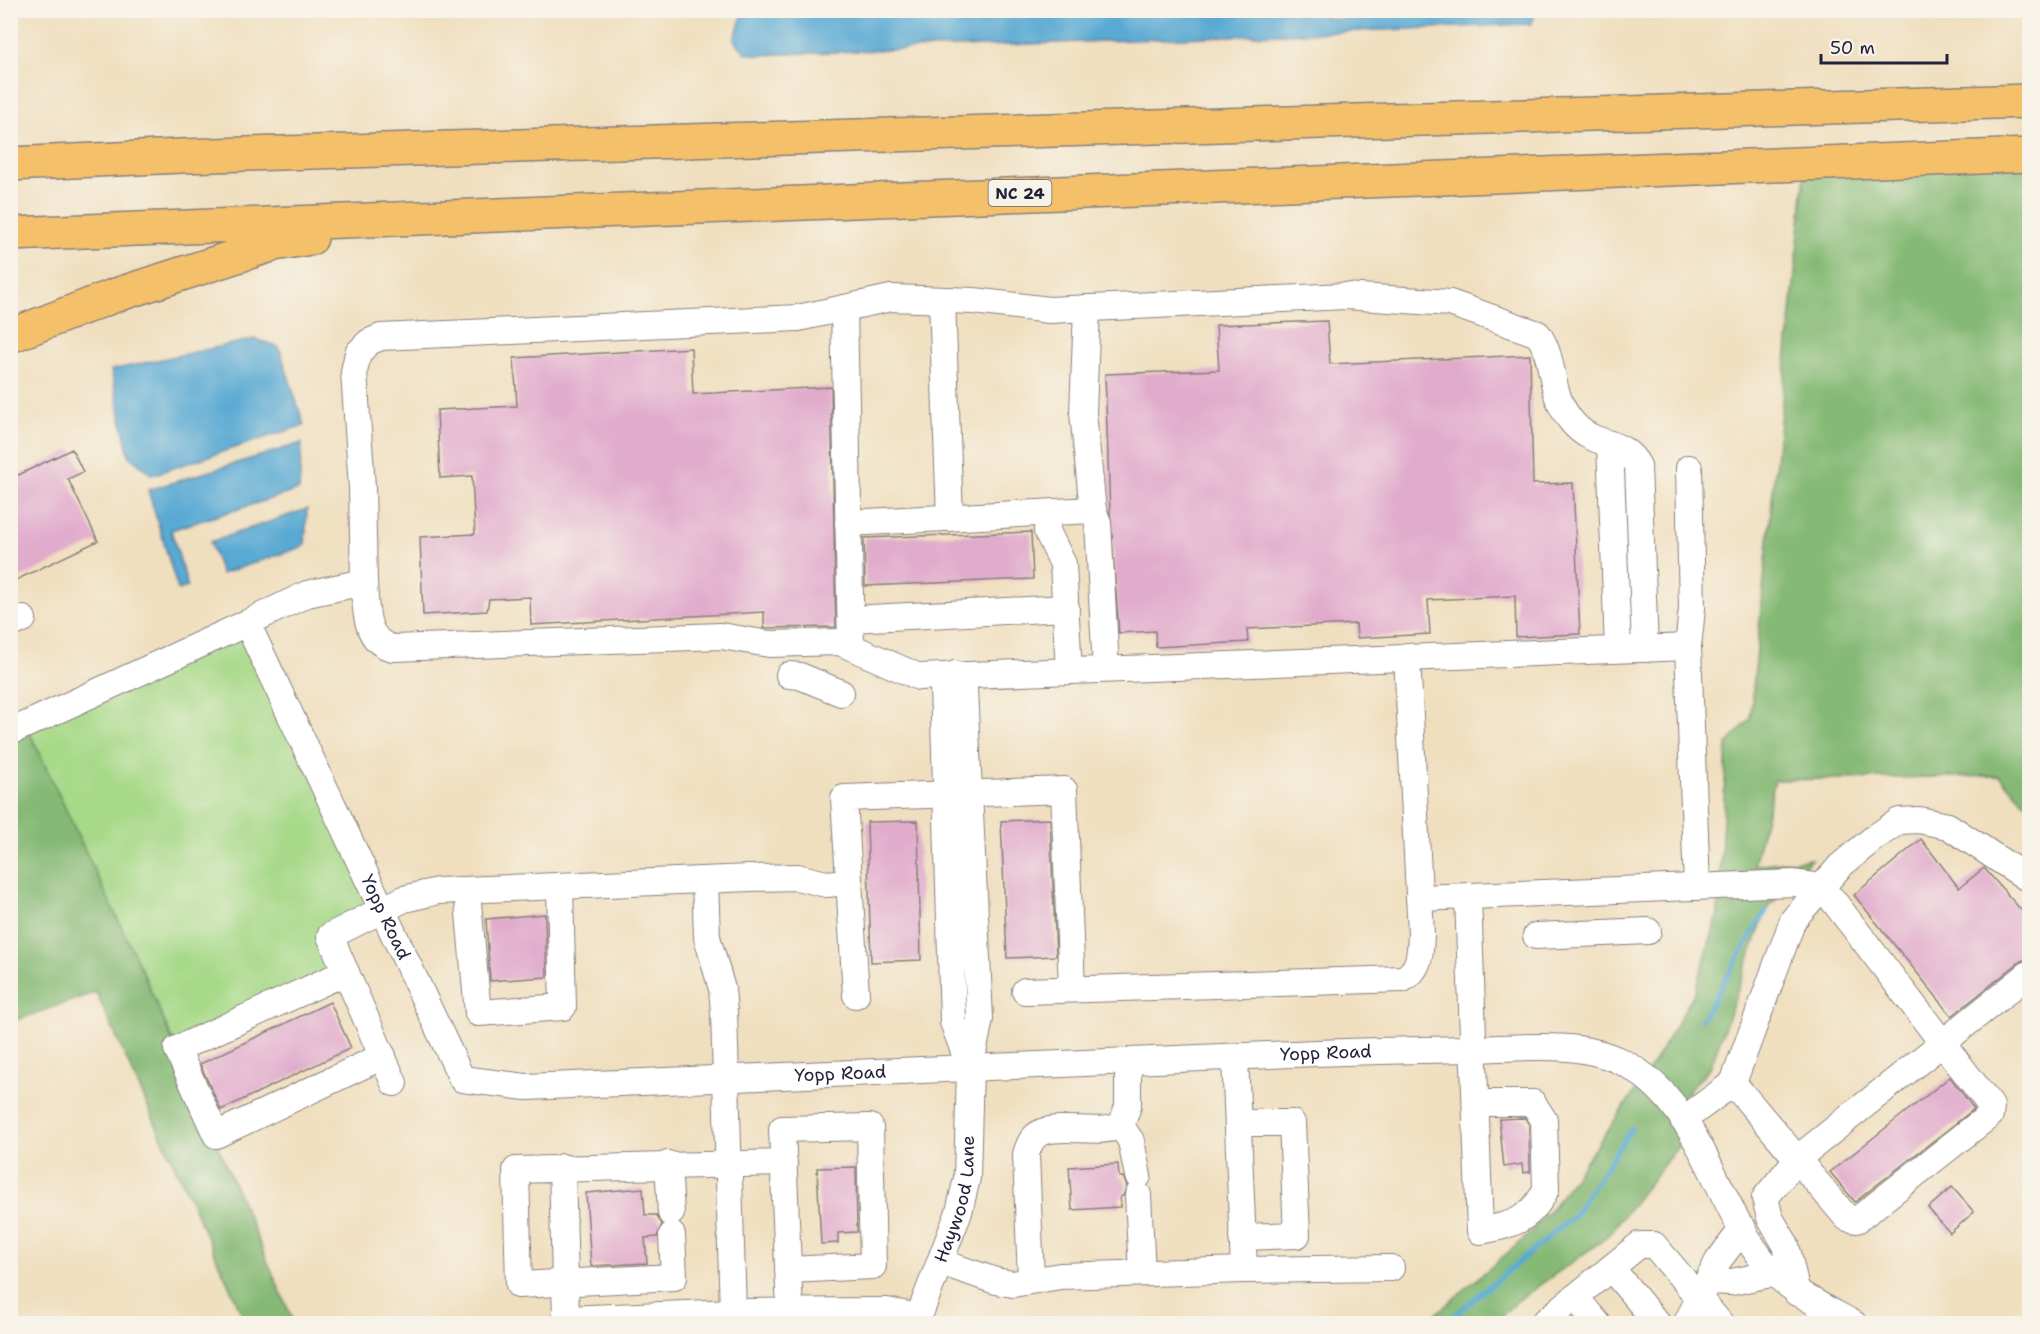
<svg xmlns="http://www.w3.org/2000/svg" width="2040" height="1334" font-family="'Shantell Sans',sans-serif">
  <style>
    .green { fill: #a7d989; stroke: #647e62; stroke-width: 1.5 }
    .forest { fill: #85b975; stroke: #546e58; stroke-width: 1.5 }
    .water { fill: #59a9d3; stroke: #3e6687; stroke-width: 1.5 }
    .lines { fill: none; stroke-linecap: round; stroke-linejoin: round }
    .stream { stroke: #59a9d3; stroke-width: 5 }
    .building { fill: #e1accc }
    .minor-casing { stroke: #89807d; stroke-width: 28 }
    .highway-casing { stroke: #89807d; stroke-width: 36 }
    .minor { stroke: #fff; stroke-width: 26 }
    .highway { stroke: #f4c16a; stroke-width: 33 }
    .labels { text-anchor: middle; stroke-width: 5; stroke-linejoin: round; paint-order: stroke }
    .shield { fill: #f7f3e8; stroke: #62616f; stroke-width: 1.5 }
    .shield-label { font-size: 16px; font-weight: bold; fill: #22223b }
    .street-label { font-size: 18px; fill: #22223b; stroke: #f7f3e8 }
  </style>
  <rect width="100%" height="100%" fill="#f7f3e8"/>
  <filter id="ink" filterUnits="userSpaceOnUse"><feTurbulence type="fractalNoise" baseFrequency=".0167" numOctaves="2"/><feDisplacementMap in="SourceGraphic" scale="12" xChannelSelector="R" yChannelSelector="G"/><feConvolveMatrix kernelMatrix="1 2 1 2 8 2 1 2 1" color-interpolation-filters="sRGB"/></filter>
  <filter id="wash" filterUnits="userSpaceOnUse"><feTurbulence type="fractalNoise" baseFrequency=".008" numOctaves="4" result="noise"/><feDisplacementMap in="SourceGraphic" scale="24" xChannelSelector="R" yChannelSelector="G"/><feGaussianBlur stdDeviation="1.35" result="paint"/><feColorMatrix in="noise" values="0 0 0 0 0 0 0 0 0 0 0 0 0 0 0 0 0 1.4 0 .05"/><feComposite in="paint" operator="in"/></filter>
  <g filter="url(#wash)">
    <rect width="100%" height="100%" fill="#f0dfbf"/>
    <path class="green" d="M247,623l135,286 -52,27 16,36 -169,77 -151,-324z"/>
    <path class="forest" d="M2029,155v652l-30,-31 -224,4 -21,85 57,-6 -45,52 -56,157 -37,39 18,23 -85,108 -90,64 -22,21 -70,1 101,-86 28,-31 93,-131 49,-84 23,-78 9,-170 23,-25 56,-555z
      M26,725l118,250 150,348h-48l-150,-331 -85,30 -1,-290z"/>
    <path class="water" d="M744,10h569c15,11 35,12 49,0l174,3 -5,11 -773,31 -12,-2 -12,-13z
      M255,339l24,8 25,78 -152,50 -23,-19 -18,-86z
      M302,443l-3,47 -128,40 17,57 -10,3 -30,-100z
      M307,509l-2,37 -84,28 -11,-32z"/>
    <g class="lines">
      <path class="stream" d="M1702,1019l64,-108
        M1444,1324l129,-107 59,-89"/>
    </g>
    <g id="blocks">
      <path class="building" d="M1327,321l3,43 200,-9 3,129 40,-1 7,151 -64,3 -1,-41 -87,4 2,34 -73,4 -1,-14 -109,5 1,13 -92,5 -1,-16 -36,2 -9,-120 -5,-139 114,-4 -3,-45z
        M691,348l2,46 138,-7 5,240 -72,1v-16l-233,13 -1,-28 -41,2 -2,12 -64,4 -3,-78 55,-3 -3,-58 -32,2 -3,-68 80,-4 -3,-48z
        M72,449l11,23 -15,7 30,62 -82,39 -6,-12v-89z
        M1031,532l2,47 -168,7 -1,-48z
        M1050,819l6,137 -49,2 -6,-137z
        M918,821l3,139 -50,2 -4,-140z
        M1921,839l38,49 25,-20 46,52v38l-9,3 -69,55 -98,-121z
        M545,914l2,63 -57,4 -4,-62z
        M330,1002l21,46 -130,62 -21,-46z
        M1950,1077l24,32 -119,93 -25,-30z
        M1525,1118l4,7 1,47 -7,1 -1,-9 -18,3 -5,-48z
        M1118,1164l1,13h4l4,9 -4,10 -3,1 1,10 -49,3 -3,-43z
        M856,1167l1,65 -19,1v10l-17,1 -4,-76z
        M1952,1187l22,25 -24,21 -22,-25z
        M643,1188l2,27h11l6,9 -5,13 -12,1 2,25 -56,3 -5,-73z"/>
    </g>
  </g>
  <g filter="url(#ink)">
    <use href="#blocks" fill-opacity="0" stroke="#89807d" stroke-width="1.5"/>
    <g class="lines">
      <defs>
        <g id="minor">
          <path d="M942,300l8,218"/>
          <path d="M844,308l7,339"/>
          <path d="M1087,308l-4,105 10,97 5,13 8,146"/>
          <path d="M1610,444l8,205"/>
          <path d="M1689,468l3,141 -4,38 9,240"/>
          <path d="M1048,513l-1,18 16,33 6,107"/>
          <path d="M848,523l245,-13"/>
          <path d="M364,582l-2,-95 -8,-115 4,-19 11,-11 12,-5 417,-19 93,-20 83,3 75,9 296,-14 105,7 88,31c19,28 9,58 34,88 22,27 51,15 66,44l7,183"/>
          <path d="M851,619l215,-11"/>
          <path d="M247,623l60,-29 57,-12c2,23 -1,60 29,66l328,-12 48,8 71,-2 79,35 769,-30"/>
          <path d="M10,625l13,-6"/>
          <path d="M789,675l11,1 41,17"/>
          <path id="s1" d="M10,732l237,-109 215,456 64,8c264,-11 527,-23 791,-34 51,-2 102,-3 153,-4 49,-1 108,-9 152,13 78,39 91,137 142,200 24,29 58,44 90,62"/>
          <path d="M705,881l2,56 15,52 2,23 9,300"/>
          <path d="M467,891l11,122 85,-6 -3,-120"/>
          <path d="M1468,897l12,334c31,-6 51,-10 66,-42l-2,-69 -11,-17h-57"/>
          <path d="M1419,898l375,-15 21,3 17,13 159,207 -1,9 -133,105 -10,-2 -114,-135"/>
          <path d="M1536,936l112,-5"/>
          <path d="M346,972l-169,77 39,86 167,-79"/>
          <path d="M1025,991l378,-12c18,-10 17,-27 18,-45l-14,-278"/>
          <path d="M856,995l-12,-197 220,-8 8,198"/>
          <path d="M1235,1057l9,213 147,-2"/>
          <path d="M394,1083l-64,-147 74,-37 34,-8 312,-13 47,-1 29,7 23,-2"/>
          <path d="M1683,1120l50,-37 60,-163 47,-54 34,-28 25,-17 20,-1 29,6 82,54"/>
          <path d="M1238,1123h54l5,112 -55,2"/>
          <path d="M1121,1126l10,15 7,35"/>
          <path d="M668,1164l3,49"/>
          <path d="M562,1167l4,152 167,-7 154,-1 32,6"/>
          <path d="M1138,1195l4,78"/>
          <path d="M672,1235l2,42 -155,8 -3,-115 268,-7"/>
          <path d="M940,1262l56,19 17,3 47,-8 184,-6"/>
          <path d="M1611,1268l47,56"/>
          <path d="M788,1270l85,-4 -3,-139 -88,2 8,183"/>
          <path d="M1031,1280l-5,-126c3,-9 6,-18 16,-22 22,-8 53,3 79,-6l7,-20v-44"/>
          <path d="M1708,1281l24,1 43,-9"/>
          <path d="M1797,1293l-11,-48 -16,-27 -5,-20 32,-39 233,-186"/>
          <path d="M1575,1297l23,27"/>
          <path id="s2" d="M916,1324l43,-112 8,-34 3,-110 10,-49 -16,-330 -9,-15 -12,10 10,338 17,46"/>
          <path d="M1542,1324l97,-79h15l67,79"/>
          <path d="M1686,1324l32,-63 25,-33"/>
        </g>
        <path id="highway" d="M10,164l171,-8 1849,-55
          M10,234l2020,-79
          M10,336l103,-40 161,-52 37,-6"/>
      </defs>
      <use href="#minor" class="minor-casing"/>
      <use href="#highway" class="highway-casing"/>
      <use href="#minor" class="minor"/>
      <use href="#highway" class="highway"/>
    </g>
  </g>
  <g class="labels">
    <rect class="shield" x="988.5" y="180" width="63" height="26" rx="4.5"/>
    <g class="shield-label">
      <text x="1020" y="199">NC 24</text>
    </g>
    <g class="street-label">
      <text dy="6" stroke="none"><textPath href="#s1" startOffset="586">Yopp Road</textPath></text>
      <text dy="6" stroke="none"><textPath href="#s1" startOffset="1630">Yopp Road</textPath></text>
      <text dy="6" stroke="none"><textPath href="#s1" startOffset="1144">Yopp Road</textPath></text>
      <text dy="6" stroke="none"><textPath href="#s2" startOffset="132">Haywood Lane</textPath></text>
    </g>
  </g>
  <rect width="2040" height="1334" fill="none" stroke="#f7f3e8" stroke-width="36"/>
  <path d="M1821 54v9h126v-9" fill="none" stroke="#22223b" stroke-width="3"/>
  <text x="1830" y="54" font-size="18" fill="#22223b" stroke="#f7f3e8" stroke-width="4.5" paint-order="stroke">50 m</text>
</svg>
